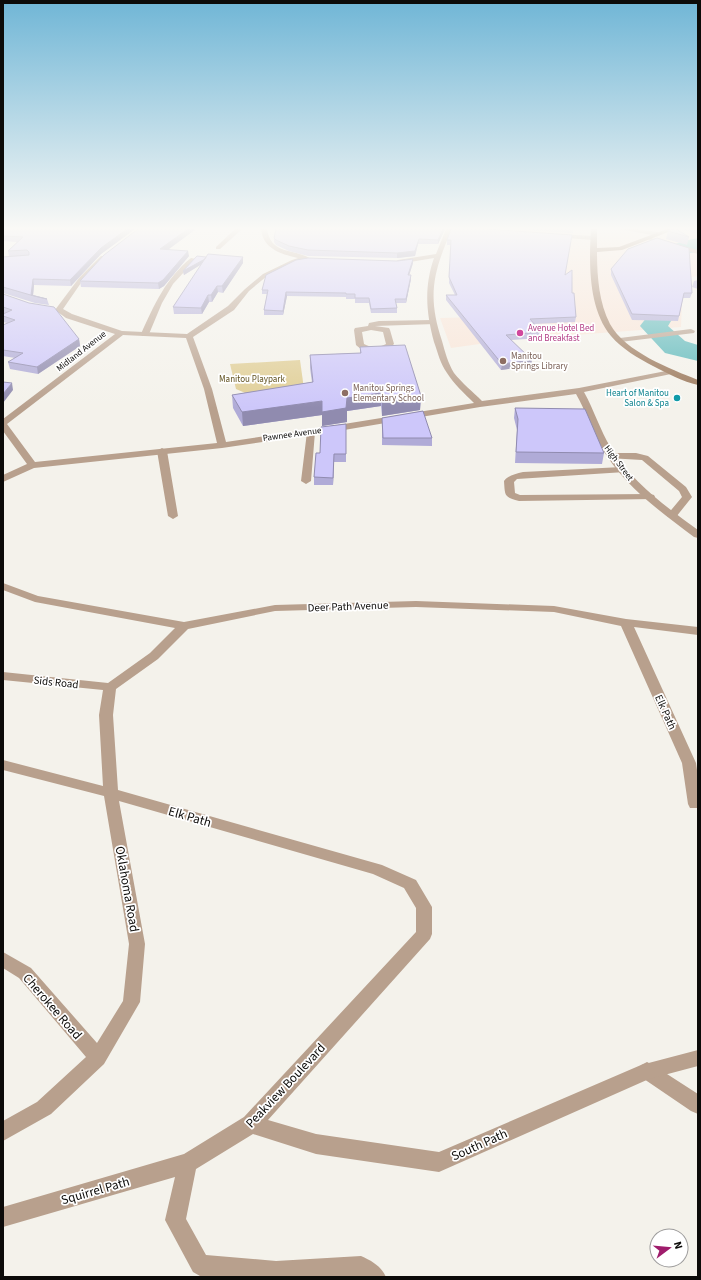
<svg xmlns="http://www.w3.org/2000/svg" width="701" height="1280" font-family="'Source Sans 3',sans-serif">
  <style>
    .commercial { fill: #f9e4d6 }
    .green { fill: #e0ce96 }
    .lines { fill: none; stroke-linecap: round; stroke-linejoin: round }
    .river { fill: #5cb8ba; fill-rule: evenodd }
    .lane { fill: #b8a08d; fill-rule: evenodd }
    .street { fill: #b8a08d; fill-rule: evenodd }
    .secondary { fill: #9b785b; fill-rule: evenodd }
    .wall { fill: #b0abd7 }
    .shaded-wall { fill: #908baf }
    .building { fill: #cdc7fa; stroke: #908baf }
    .hotel-dot { fill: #d1479c; stroke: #fff; stroke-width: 1.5 }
    .education-dot { fill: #8d6e63; stroke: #fff; stroke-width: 1.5 }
    .culture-dot { fill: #0f9aa8; stroke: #fff; stroke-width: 1.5 }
    .labels { text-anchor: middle; stroke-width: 3.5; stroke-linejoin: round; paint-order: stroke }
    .far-hotel-label { font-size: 9px; fill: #b23c85; stroke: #fff; text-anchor: start }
    .far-street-label { font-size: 9px; fill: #0c0b09; stroke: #fff }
    .far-education-label { font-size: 9px; fill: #785e54; stroke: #fff; text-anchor: start }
    .far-park-label { font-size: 9px; fill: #60511f; stroke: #fff }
    .far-culture-label { font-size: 9px; fill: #0d838f; stroke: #fff; text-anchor: end }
    .street-label { font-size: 11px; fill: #0c0b09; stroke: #fff }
    .near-street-label { font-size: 13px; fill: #0c0b09; stroke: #fff }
  </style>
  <rect width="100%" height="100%" fill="#f4f2eb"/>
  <path class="commercial" d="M516,229h182v47l-19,3 3,23 -1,25 -173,13 -57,8 -11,-30 79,-2 -8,-74z"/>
  <path class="green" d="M300,360l4,29 -54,6 -14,-6 -6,-25z"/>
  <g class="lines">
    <path class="river" d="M698,238v14l-8,1 -9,5c2,24 1,47 -13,68l17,15 13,4v16l-33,-8 -25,-27c5,-7 11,-12 14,-21 14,-41 -15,-56 44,-67z"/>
    <path class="lane" d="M235,229h7l-22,20h-4v-2z
      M191,258l5,1 -23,25 -11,19 -13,31 -4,2h-3l-1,-2c13,-29 25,-56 50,-76z
      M432,320h3v4l-60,2 14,2 1,2 4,14c-9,10 -29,10 -38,1l-2,-15 1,-2 13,-2 1,-3 10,-2zM371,330l12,2 3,12c-7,4 -15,4 -22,0l-2,-12z
      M691,329l4,2 -1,2 -74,9 -4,-2 4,-2z
      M311,429l4,3 -4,49 -5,3 -5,-3 6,-49z
      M162,448l5,3 11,65 -5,3 -5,-3 -11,-65z
      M611,453h25l12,3 38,31 6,10 -16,20h-8l-1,-2 15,-18 -3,-6 -37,-31 -34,-2 -2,-2z
      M622,467l3,1 2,2 -2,2 -108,7 -3,3 1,11 5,2 130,-1 4,1 1,2 -1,2 -135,2c-15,-4 -14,-5 -15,-20 5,-6 11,-7 19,-9z
      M647,1062l6,3 45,29v20l-7,-3 -50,-34 -3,-6 3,-6z"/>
    <path class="street" d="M261,229h6c4,27 28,19 44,30l-15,4 -29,13 -18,15 -15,19 -41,27 19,52 14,53 118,-18 130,-21c-10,-10 -20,-19 -27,-30 -7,-10 -9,-20 -13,-31 -8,-30 -10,-55 0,-84l-36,6 -3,-2 3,-2 38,-6 10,-25h6c-19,43 -25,67 -10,112 3,11 6,22 12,32 8,10 19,19 28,28l97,-13 92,-18h3l1,2 -4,2 -87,18c10,18 16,38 27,56 21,34 55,59 87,82v8l-4,-1c-34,-26 -72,-52 -93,-91 -10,-16 -15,-35 -25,-52l-96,13 -136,23 -122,18 -188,20 -31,14v-7l24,-11 -24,-33v-12l112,-85 -49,-16 -11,-8 24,-32 22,-22 5,1 -23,23 -20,29 9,5 50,17 65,3 41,-28 17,-17 18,-15 29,-14 6,-2c-17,-4 -35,-9 -37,-29zM123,335l63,3 18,51 13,54 -182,19 -28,-38z
      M619,229h17l22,3 3,2 -3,2z
      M557,234l36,2 3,2 -3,2 -38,-3v-2z
      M647,237l51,13v4l-51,-15z
      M3,583l35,13 146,26 91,-17 141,-4 138,5 72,13 72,8v8l-64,-8 62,136 2,14v31h-8l-2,-4 -6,-41 -61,-137 -67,-14 -138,-5 -141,4 -87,18 -30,30 -42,30 -3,26 5,75 264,75 34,15 16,27v27l-2,5 -162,181 48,14 123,18 202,-87 57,-15v16l-49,13 -210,93 -123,-18 -63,-20 -57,35 -10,50 20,36 70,6 85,-5c11,5 20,10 25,21h-170l-16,-1 -7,-4 -28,-52 10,-43 -172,50v-20l181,-53 60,-37 172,-185v-24l-12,-20 -31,-14 -254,-73 26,143 -5,58 -36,62 -53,50 -48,27v-20l34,-19 49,-45 -67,-79 -16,-10v-16l28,16 66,75 26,-42 6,-57 -25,-148 -101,-26v-10l100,26 -4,-71 4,-25 -100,-10v-8l105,11 42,-30 25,-25 -140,-26 -32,-12z"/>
    <path class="secondary" d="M591,229h6v19l22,-1 48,-18h9l-54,21 -25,2c0,24 2,51 13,72 15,28 61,45 88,56v5c-15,-3 -31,-12 -45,-19 -15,-8 -31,-17 -42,-30 -23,-28 -22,-73 -20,-107z"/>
  </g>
  <path class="wall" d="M7,229h128l-34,25 -30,32 -37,-1 -1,10 14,4 2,6 -14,-2 -32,-10v-36l18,-1h-12l-1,-5 9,-9 -14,-1v-11z
    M138,229h58l-28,20 21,7 -25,30 -5,3 -78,-2 -1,-6z
    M445,229l-7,15h-20l-3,12 -18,2 -89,-2 -19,-5 -13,-6 -2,-3v-4z
    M451,229l115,46 6,18 4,24 -1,5 -41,2 7,8v6l-30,2 20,26 -30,4 -55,-70v-5h9l-6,-12 2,-38h-4v-5z
    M516,229h57v4z
    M683,229h15v5z
    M668,231l21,6 -2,8 -21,-6z
    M197,256l46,7 -20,30 -5,-1 -6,10h-3l-7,12h-28l-1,-7 29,-43 -18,11 -1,-4z
    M413,259v4l-4,12 2,4 -5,24h-10l1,5v5h-26l-2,-10h-14v-4h-9v-2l-59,-1 -4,19h-19v-5l3,-16h-5v-4l135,-29z
    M611,269l81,24 -2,5h-7l-5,23 -46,-1 -21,-45z
    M698,280v9l-6,-2 2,-6z
    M3,294l76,45 1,7 -42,28 -28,-5 -2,-7 7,-4 -12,-2v-31l4,-2 -4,-1v-8l2,-1h-2z
    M360,347l61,49 -1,14 -38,6 -1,-10 -34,5v11l-25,4v-11l-79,11 -10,-18 -1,-13 80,-13 -2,-14v-13l50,-2z
    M515,408l89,45 -2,11 -87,-1 2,-33 -3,-12z
    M382,418l50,20v8l-50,-1z
    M346,424v38h-12l-1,23h-19v-8l6,-24z"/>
  <path class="shaded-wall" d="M127,229h8l-34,25 -30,32 -1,-6 31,-32z
    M188,229h8l-35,26 -1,-6z
    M443,229h2l-7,15v-4z
    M419,239l-1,5 -3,12 -18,2v-5z
    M188,251l1,5 -25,30 -5,3 -1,-6z
    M208,257v3l-24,15 -1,-4z
    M243,257v6l-20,30 -1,-7z
    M413,259v4l-5,16v-4z
    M411,275v4l-5,24v-4z
    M33,279l1,6 -1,11h-2z
    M217,286l1,6 -6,10 -1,-7z
    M286,292l1,4 -4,19v-4z
    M208,295l1,7 -7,12 -1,-6z
    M79,339l1,7 -42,28 -1,-7z
    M532,360l-1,6 -30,4 1,-6z
    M12,383l1,7 -10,13v-9z
    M381,393v13l-34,5v11l-25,4v-11l-79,11 -1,-14z
    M421,396l-1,14 -38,6v-13z
    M334,454v8l-1,23v-7z"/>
  <path class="building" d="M7,229h120l-26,19 -31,32 -37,-1 -2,16 16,4 -13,-3 -31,-9v-30l26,-2v-3l-2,-2 -19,1 15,-14 -20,-1v-6z
    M138,229h50l-28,20 28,2 -25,29 -5,3 -78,-2 24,-26z
    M276,229h167l-5,11 -19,-1 -4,12 -18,2 -89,-3 -19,-4 -13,-6 -2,-2z
    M451,229h36l85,6 -7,40 7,-5v23h2l2,24 -46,2 11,13 -35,3 26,25 -30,4 -56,-69h11l-8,-18 2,-37h-4z
    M673,229h3l13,8 -21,-6z
    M657,238l32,10 3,45h-8l-5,23 -47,-2 -21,-45 17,-20z
    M208,254l35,3 -21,29h-5l-6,9h-3l-7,13 -28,-1z
    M197,256l9,1 -1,2 -22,12z
    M308,258l89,3 16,-2 -5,16h3l-5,24h-11l2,9 -26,1 -2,-11h-14v-4h-9v-1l-60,-1 -3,19 -19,-1 4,-20h-6l4,-15 30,-15z
    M3,294l26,9 25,4 25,32 -42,28 -29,-5 15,-9 -20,-3v-25l12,-5 -12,-4v-2l9,-4 -9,-3z
    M405,345l16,51 -39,7 -1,-10 -34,5 -1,10 -24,4v-11l-80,11 -10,-17 81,-13 -3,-27 51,-2 -1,-6z
    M3,382l9,1 -9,11z
    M515,408l70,1 19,44 -88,-1 2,-33z
    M423,411l9,27h-49l-1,-20z
    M346,424v30h-12l-1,24 -19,-1 2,-24h4l1,-26z"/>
  <linearGradient id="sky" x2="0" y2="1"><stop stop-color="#70b6d6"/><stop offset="0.56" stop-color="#faf9f6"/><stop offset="1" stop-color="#faf9f6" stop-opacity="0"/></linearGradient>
  <rect width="701" height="408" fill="url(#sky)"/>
  <circle class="hotel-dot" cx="520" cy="333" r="4"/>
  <g class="education-dot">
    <circle cx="503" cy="361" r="4"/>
    <circle cx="345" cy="393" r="4"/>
  </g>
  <circle class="culture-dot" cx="677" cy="398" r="4"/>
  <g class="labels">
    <g class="far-hotel-label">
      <text x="528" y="331">Avenue Hotel Bed<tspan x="528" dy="10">and Breakfast</tspan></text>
    </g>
    <g class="far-street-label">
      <text transform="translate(81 351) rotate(-38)" y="3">Midland Avenue</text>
      <text transform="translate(292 434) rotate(-8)" y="3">Pawnee Avenue</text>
      <text transform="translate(619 463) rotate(53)" y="3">High Street</text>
    </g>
    <g class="far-education-label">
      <text x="511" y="359">Manitou<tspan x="511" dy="10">Springs Library</tspan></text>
      <text x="353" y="391">Manitou Springs<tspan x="353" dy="10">Elementary School</tspan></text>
    </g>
    <g class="far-park-label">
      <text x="252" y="382">Manitou Playpark</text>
    </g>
    <g class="far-culture-label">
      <text x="669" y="396">Heart of Manitou<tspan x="669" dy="10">Salon &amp; Spa</tspan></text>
    </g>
    <g class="street-label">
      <text transform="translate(348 606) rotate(-2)" y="4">Deer Path Avenue</text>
      <text transform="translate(56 682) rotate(6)" y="4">Sids Road</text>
      <text transform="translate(666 712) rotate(66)" y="4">Elk Path</text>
    </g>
    <g class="near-street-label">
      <text transform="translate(190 816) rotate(16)" y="5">Elk Path</text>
      <text transform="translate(128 889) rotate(80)" y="5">Oklahoma Road</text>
      <text transform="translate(53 1006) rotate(49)" y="5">Cherokee Road</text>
      <text transform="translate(285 1085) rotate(-47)" y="5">Peakview Boulevard</text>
      <text transform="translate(479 1144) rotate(-24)" y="5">South Path</text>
      <text transform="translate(95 1190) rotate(-16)" y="5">Squirrel Path</text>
    </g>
  </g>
  <rect width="701" height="1280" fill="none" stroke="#0c0b09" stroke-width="8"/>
  <g transform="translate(669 1248) rotate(74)"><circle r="19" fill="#ffffff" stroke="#9e9d9d"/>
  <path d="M0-3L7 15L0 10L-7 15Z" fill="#9f1c6c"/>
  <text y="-6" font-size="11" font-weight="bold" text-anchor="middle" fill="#0c0b09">N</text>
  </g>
</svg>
